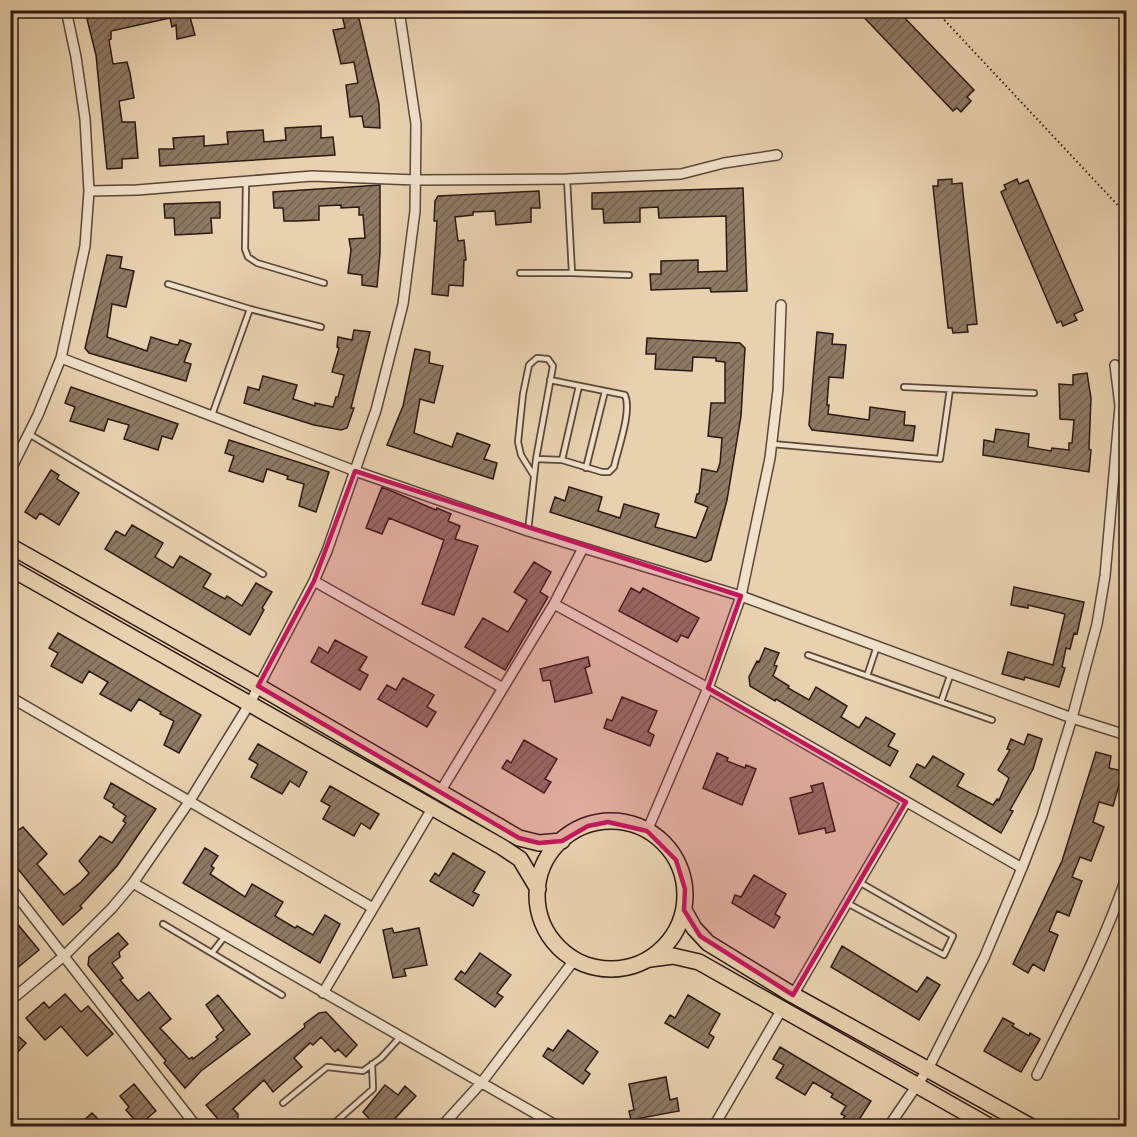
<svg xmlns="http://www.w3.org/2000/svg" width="1137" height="1137" font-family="'Gentium Book Plus',serif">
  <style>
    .building { fill: url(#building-hatch); stroke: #2c1913; stroke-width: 1.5 }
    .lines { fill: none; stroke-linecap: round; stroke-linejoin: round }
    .service-casing { stroke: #5b473a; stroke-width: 8 }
    .minor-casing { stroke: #5b473a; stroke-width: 12 }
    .primary-casing { stroke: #2c1913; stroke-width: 18 }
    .path { stroke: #2c1913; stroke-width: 2; stroke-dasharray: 1.5 3; stroke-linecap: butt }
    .service { stroke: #f0e1cb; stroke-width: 4.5 }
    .minor { stroke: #f0e1cb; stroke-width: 9 }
    .primary { stroke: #e8d1af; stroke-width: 15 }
    .marked { fill: #c2185b; fill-opacity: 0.2; stroke: #c2185b; stroke-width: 4.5; stroke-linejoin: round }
  </style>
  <defs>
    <pattern id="building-hatch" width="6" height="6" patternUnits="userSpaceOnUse" patternTransform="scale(1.5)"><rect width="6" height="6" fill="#8e7964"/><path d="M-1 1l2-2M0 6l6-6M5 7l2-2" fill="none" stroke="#746251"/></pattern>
  </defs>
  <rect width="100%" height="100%" fill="#e8d1af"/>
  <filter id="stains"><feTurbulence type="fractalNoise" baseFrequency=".00333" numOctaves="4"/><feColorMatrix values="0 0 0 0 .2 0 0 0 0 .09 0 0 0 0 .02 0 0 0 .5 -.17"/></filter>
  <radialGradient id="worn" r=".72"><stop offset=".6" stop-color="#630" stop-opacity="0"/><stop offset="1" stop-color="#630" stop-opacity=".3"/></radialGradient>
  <path class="building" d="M111,10h77l7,25 -18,4 -1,-14 -4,2 -2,-9 -59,13v8l-2,1 4,24 14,-2 3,11 4,25 -15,3 3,21h13l3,36 -16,1v9l-15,1 -11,-114 -10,-40z
    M341,10h16l22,94 1,24 -16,-1 -2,-11 -12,1 -4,-32 12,-2 -4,-21 -13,2 -8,-34 12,-2z
    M857,10h40l77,80 -7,7 4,4 -10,11 -4,-4 -4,3z
    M321,126v12l12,-1 2,18 -175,11 -1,-17h15l-1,-11 31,-2v10l24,-2 -1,-12 36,-2 1,12 22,-2 -1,-12z
    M952,179v5l10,-1 15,141 -10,1 1,7 -15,1 -1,-5h-4l-15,-142h5v-6z
    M1017,179l2,5 9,-4 55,130 -9,4 3,6 -14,6 -2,-5 -4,2 -56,-131 5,-3 -2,-4z
    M380,185v68l-3,34 -15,-2v-10l-14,-2 3,-23 -2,-11 16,-1 -2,-23h-4v-8l-18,1v-3l-22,1v14l-23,1h-12l-1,-13h-9l-1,-16z
    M743,188l4,103 -36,1 -1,-4 -59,2 -1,-16h11v-13l37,-1v12l29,-1 -1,-55 -67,2 -1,-11 -18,1v14l-36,1 -1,-14h-11v-16z
    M539,191l1,17h-9v14l-35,3 -1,-14 -22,1v3l-18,2 3,24 6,-1 2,20h-2l-1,26 -14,-1 -1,11 -16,-2 5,-73h-3l1,-20 3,-5z
    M220,202v16h-9l1,15 -37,2 -1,-17h-9l-1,-14z
    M107,255l15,2 -2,11 14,3 -8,36 -14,-3 -5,33 40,14 4,-14 22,7 5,1 2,-5 11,4 -7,18 7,2 -5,17 -97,-28 -4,-5z
    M354,330l16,2 -19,76h3l-7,20 -6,2 -27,-5 -70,-22 4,-16 11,3 4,-14 34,9 -4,14 22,7v-3l18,4 3,-10h2l6,-22 -12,-3 7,-24 -2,-1 1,-10 14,3z
    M817,332l16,2 -1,10 14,1 -3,33 -14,-1 -2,28h2l-1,9 41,6 1,-13 35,5 -1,13 11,1 -2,15 -101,-11 -3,-5z
    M647,338l93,5 5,5 -4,68 -14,84 -16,60 -5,2 -156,-50 5,-15 10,4 4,-14 33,10 -4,14 22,7 4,-14 35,10 -4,13 41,11 12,-31 -13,-5 2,-8h2l3,-25 15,3 3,-9 2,-25 -14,-2 3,-33h14v-41l-9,-1v-3l-23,-1 -1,14 -37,-2 1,-15h-10z
    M415,349l15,3 -1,11 14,3 -9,37 -14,-4 -6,34 38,14 5,-14 33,12 -6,14 13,4 -4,16 -106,-34 16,-39z
    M1087,373l4,25 -2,51 2,1 -2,22 -106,-17 1,-15 10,2 2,-13 33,5 -1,13 23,4 1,-3 17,2v-7h3l2,-23 -14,-1 -1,-35 14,1v-10z
    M71,387l107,37 -6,15 -10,-3 -4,14 -34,-11 5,-14 -21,-6 -4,12 -34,-10 5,-14 -10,-4z
    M229,440l100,32 -13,40 -17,-6 5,-22 -17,-5 1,-3 -21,-7 -4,13 -34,-11 5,-15 -9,-3z
    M51,470l8,5 -2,4 22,14 -20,32 -19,-12 -4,6 -11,-7z
    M382,487l54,23 1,-2 14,6 -3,7 12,5 -5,13 23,7 -24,69 -32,-11 22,-64 -55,-22 -7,16 -16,-6z
    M132,525l31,18 -8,14 18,11 7,-12 31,18 -8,13 22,12 2,-3 15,10 14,-23 16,9 -10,16 2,2 -14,25 -145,-86 11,-18 9,5z
    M534,562l17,10 -11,20 8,5 -43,73 -40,-23 18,-29 25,14 19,-32 -13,-8z
    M1014,587l70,15 -7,32 -3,-1 -4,16 -4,-1 -4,19 3,1 -6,19 -34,-10 -1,3 -22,-6 6,-22 45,13 12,-51 -37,-9v3l-17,-3z
    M631,588l9,5 3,-5 56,30 -11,20 -7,-3 -4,7 -58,-31z
    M58,633l143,82 -22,38 -15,-8 10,-24 -14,-7 1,-2 -22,-13 -8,12 -31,-17 8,-12 -19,-11 -7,12 -31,-17 7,-13 -9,-5z
    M335,640l32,17 -8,13 9,5 -8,15 -49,-28 8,-15 9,6z
    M765,648l14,5 -5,12 3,1 -4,10 16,10 -1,2 21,12 7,-13 31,19 -6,11 18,11 7,-11 29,17 -7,12 10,5 -8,15 -114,-67 -1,2 -25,-15 -1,-9 8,-16 2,1z
    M588,657l2,9 -5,2 7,25 -37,9 -5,-22 -7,1 -3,-12z
    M403,678l31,17 -7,12 9,5 -9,15 -49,-28 9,-14 9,5z
    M622,697l35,14 -9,21 6,3 -4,11 -46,-18 3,-9 5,2z
    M1028,734l14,5 -9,30 -23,41 3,1 -12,22 -91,-56 7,-13 8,4 8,-12 31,18 -7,12 36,19 4,-6 2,1 10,-22 -11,-8 12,-20 -3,-1 4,-10 13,6z
    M524,740l33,19 -12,20 6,3 -7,11 -42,-25 5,-8 4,3z
    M258,744l49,28 -8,15 -9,-6 -8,13 -31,-17 7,-13 -9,-5z
    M1096,752l15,4 -2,12 14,3 -10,35 -14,-4 -6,20 11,5 -13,34 -11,-4 -8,20 10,4 -13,35 -12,-5 -8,20 9,4 -14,36 -11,-7 -5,9 -15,-9 49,-103z
    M717,753l11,5 -1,3 18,7 1,-3 10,4 -14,36 -39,-17z
    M111,783l45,26 -39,57 -37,40 2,2 -19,17 -53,-66v-23l13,-9 24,27 -10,10 27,31 17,-13 8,-9 -10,-12 21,-25 12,7 14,-20 -3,-2 3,-5 -13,-9 1,-3 -10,-6z
    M823,783l12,48 -9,2 -1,-5 -26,6 -9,-36 23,-6 -2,-6z
    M330,786l49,28 -9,15 -9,-6 -7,13 -31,-17 7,-13 -9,-5z
    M205,848l13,8 -7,10 3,2 -4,6 35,23 7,-13 31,18 -8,14 20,12 2,-2 16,9 12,-20 15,9 -20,39 -137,-80z
    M453,853l32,19 -12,20 6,3 -6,11 -43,-25 5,-8 4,3z
    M754,875l32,19 -11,20 5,3 -6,11 -42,-25 3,-8 6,2z
    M10,915l29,35 -29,24z
    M392,928l2,5 25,-5 8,37 -23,4 2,7 -13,2 -10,-48z
    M118,933l10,11 -9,8 1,5 -8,6 11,15 -3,2 18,21 11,-9 22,27 -11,9 29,31 3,-2 1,2 25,-20 -2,-2 8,-7 -18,-25 12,-10 32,39 -49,37 -16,17 -21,-25 2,-2 -78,-96 1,-8z
    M842,946l75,46 10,-15 13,8 -21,35 -88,-53z
    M480,953l31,22 -14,18 6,4 -8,10 -40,-28 6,-8 4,3z
    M65,994l16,18 7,-6 25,28 -26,22 -26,-30 -16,14 -19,-22 18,-16 5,6z
    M688,995l32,19 -11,20 5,3 -6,11 -43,-25 5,-8 5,3z
    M326,1012l31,33 -11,12 -8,-8 -3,3 -14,-15 -8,8 -3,-2 -16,15 8,9 -12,10 -17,15 -9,-12 -31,29 5,5v6l6,6h-20l-18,-21 99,-78 -1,-3 15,-11z
    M1003,1018l11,6 -2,2 17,10 1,-3 10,6 -19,33 -37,-21z
    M10,1029l16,14 -11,12 -5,-4z
    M568,1030l30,22 -13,18 5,4 -7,10 -40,-28 5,-8 5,3z
    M780,1047l91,54 -16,25h-17l7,-10 -4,-2 5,-8 -15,-9 2,-3 -20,-12 -8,13 -29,-17 8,-13 -11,-6z
    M666,1077l4,23 7,-2 2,13 -48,9 -2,-9 5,-1 -5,-26z
    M134,1084l22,27 -17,14 -13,-15 3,-3 -9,-11z
    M385,1085l13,10 7,-9 11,10 -28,30h-21l5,-4 -9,-10z
    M92,1113l13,13h-28z"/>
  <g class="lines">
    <defs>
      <path id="service" d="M567,179l5,94 57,2
        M246,182l-1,67 3,8 9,6 67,20
        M520,273h52
        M168,284l82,25 71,18
        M904,387l130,6
        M212,415l38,-106
        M29,434l234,140
        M772,444l168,15 10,-70
        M536,459l26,1 40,12h7l5,-5c4,-19 18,-55 11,-72l-75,-15
        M562,460l17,-74
        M586,468l19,-77
        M528,531l8,-72 17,-93 -5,-7 -11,-1 -8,7 -6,29 -5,48 3,13 13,21
        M808,655l184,65
        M867,676l10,-30
        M941,702l10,-29
        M847,903l97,52 9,-19 -94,-54
        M163,924l119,71
        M212,953l13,-17
        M283,1103l44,-36 36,4 18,-13 20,-22
        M331,1126l42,-37 -1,-25"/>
      <path id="minor" d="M89,191l48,-1 175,-14 104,4 151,-1 114,-5 43,-11 53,-8
        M61,358l294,113 173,60 213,65 331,122 54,17
        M10,471l28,-56 23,-57 24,-112 4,-55 -4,-72 -9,-62 -10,-47
        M314,581l189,107
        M554,604l154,84 314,180
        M10,697l363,211
        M440,792l114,-188 29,-56
        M647,831l61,-143 33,-92 29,-138 8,-68 3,-85
        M133,883l424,243
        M10,887l186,239
        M323,993l110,-186
        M793,995l113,-193
        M10,1001l55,-46 47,-47 21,-25 56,-81 61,-99 64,-122 13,-30 49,-141 27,-106 12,-93 1,-87 -17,-114
        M1037,1075c32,-65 66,-129 89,-197
        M442,1126l40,-44 93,-123
        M714,1126l68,-117
        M889,1126l39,-57 56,-111 38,-90 20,-52 30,-98 25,-94 8,-48 15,-170 -5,-41"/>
      <path id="primary" d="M10,546l248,140 261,152 20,5 23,-2
        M10,568l492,279 18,12 18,30
        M537 895a74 74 0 1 1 148 0a74 74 0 1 1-148 0Z
        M684,910l10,18 14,15 85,52 237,131
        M650,959l23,-3 26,6 290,164"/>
    </defs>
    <use href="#service" class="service-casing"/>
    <use href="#minor" class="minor-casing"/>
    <use href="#primary" class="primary-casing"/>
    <path class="path" d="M935,10l191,204
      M1126,1126v-1"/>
    <use href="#service" class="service"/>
    <use href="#minor" class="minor"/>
    <use href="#primary" class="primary"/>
  </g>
  <path class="marked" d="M355,471l386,125 -33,92 198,114 -113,193 -93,-59 -16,-26 1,-21 -9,-29 -29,-29 -39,-9 -20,4 -26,15 -23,2 -20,-5 -261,-152 56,-105z"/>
  <rect width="1137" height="1137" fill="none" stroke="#e8d1af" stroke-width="36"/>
  <rect x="12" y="12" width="1113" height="1113" fill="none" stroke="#2c1913" stroke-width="3"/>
  <rect x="18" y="18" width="1101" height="1101" fill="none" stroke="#2c1913" stroke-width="1.5"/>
  <rect width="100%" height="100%" filter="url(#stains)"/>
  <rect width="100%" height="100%" fill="url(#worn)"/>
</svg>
